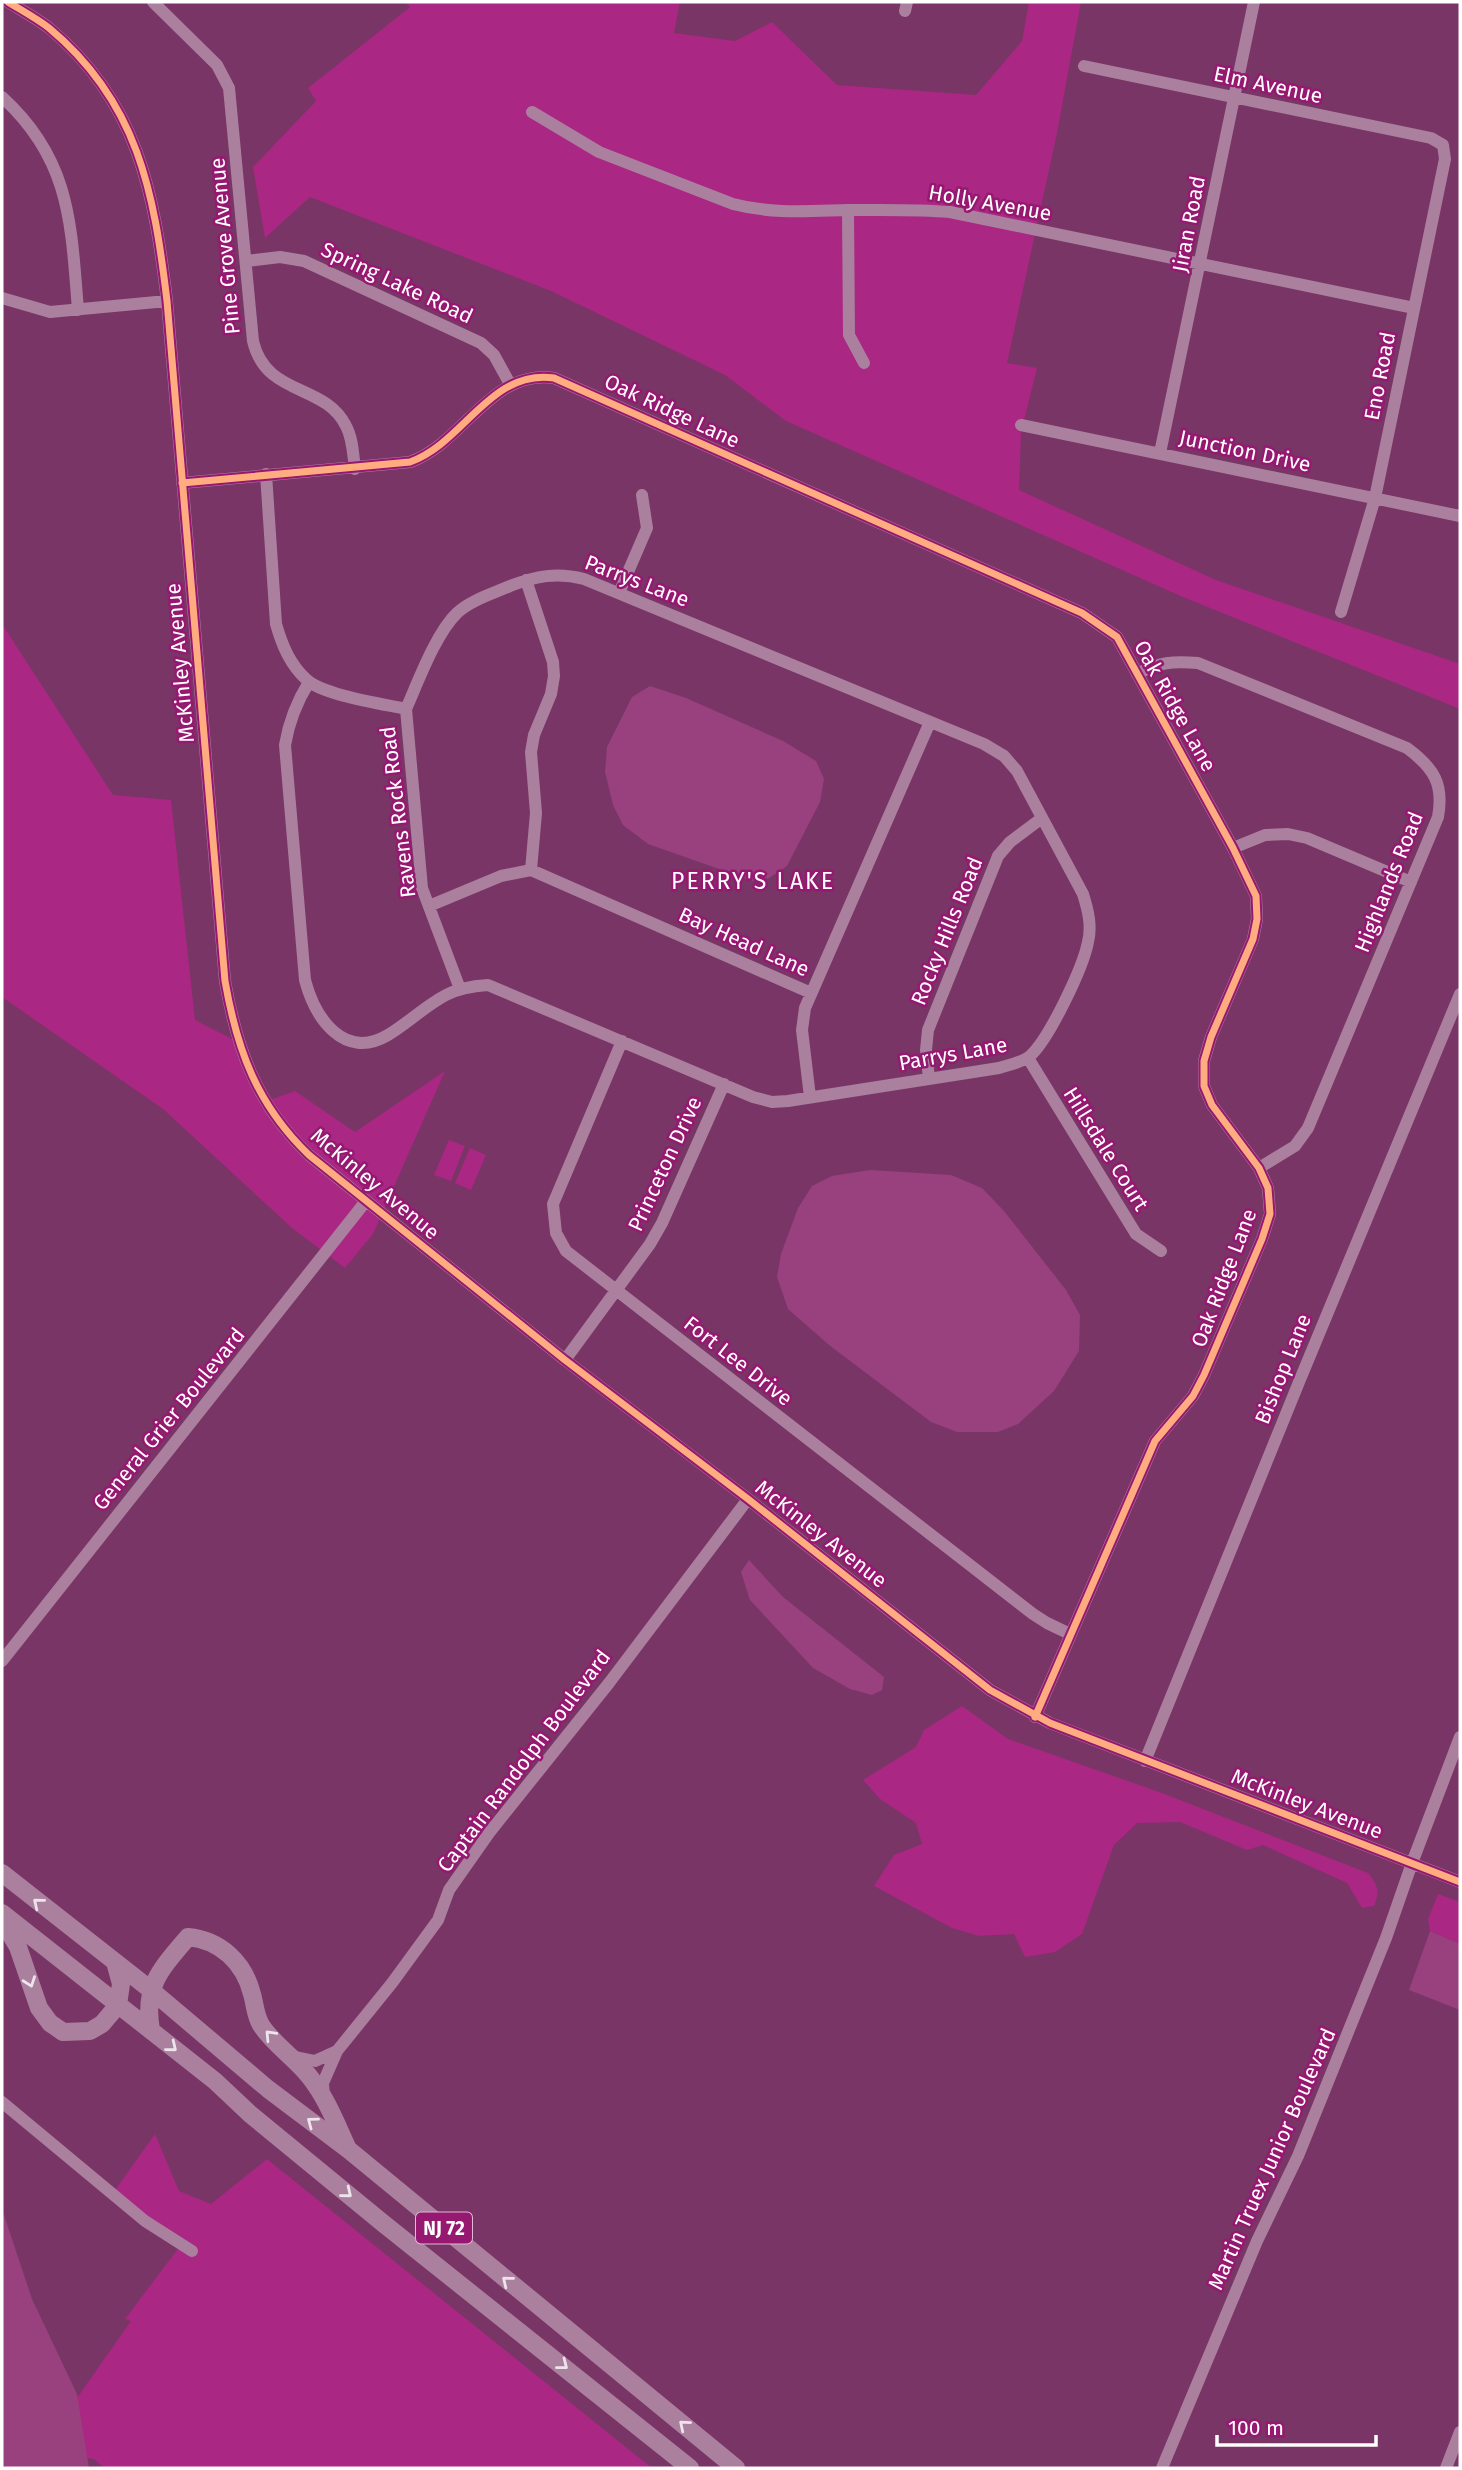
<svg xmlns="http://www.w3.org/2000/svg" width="1462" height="2470" font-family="'Fira Sans',sans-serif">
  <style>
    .green { fill: #aa2784 }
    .water { fill: #98417e }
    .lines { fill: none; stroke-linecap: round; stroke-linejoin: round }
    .minor { stroke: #ab7f9e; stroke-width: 12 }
    .highway { stroke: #ab7f9e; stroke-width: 18 }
    .cycleway-casing { stroke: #961871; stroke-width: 11 }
    .cycleway { stroke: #ffac80; stroke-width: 7 }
    .oneway { stroke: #eee5ec }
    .labels { text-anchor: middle; stroke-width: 5; stroke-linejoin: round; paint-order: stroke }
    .shield { fill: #961871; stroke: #e0bad4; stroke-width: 2 }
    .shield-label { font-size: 19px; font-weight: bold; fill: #fff }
    .street-label { font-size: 21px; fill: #fff; stroke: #961871 }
    .neighbourhood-label { font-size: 23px; letter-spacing: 2px; fill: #fff; stroke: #961871 }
  </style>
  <rect width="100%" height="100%" fill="#793565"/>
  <path class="green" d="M405,2h275l-6,31 61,8 37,-19 65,63 139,10 46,-54 7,-39h52l-24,131 -50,230 30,5 -16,64 -2,58 197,90 244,84v45l-277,-112 -397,-176 -61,-46 -174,-84 -241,-94 -45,41 -12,-71 63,-66 -8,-13 102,-81z
    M2,624l111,171 58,5 24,220 43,22 29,59 28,-10 60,41 90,-61 -72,163 -28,34 -53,-40 -129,-119 -161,-112z
    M449,1140l16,6 -14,35 -17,-6z
    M470,1148l16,7 -15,35 -16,-7z
    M962,1706l46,33 154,54 206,80c10,12 12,18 6,33l-12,2 -15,-25 -84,-38 -16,5 -67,-28 -43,1 -23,22 -32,89 -27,18 -30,5 -11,-23 -35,2 -27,-8 -78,-42 20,-31 28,-11 -6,-21 -36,-24 -17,-19 53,-33 8,-17z
    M1438,1894l22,8v42l-30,-13 -2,-12z
    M155,2134l24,57 32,13 56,-45 385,309h-548l-10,-9 -9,-1 -13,-53 59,-84 -6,-2 55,-73 -67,-53z"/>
  <path class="water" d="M650,686l36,12 97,43 33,20 8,18 -4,23 -33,64 -18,12 -16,3 -105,-37 -25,-19 -10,-20 -8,-33 2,-25 25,-50z
    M870,1170l81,5 31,13 22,23 62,79 14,25 -1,36 -25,40 -36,33 -20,8h-41l-26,-10 -102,-77 -41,-36 -11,-32 4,-23 17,-46 14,-22 20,-10z
    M749,1560l34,37 101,80 -2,13 -10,5 -22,-6 -37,-21 -63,-68 -9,-28z
    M1430,1931l30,13v66l-51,-20z
    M2,2209l30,90 45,95 12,74h-87z"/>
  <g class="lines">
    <path class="minor" d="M8,2c13,8 28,16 41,26 89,74 105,164 118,273l58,680c12,69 32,124 84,174l256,205 183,139 242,191 60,33 410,159
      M153,2l64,63 12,23 24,253c13,56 72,42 93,85 7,13 7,29 9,43
      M905,11l2,-9
      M1084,66l347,72 12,7 2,14 -70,339 -34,114
      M2,97c69,63 69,127 76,213
      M532,112l67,40 134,52c38,10 75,7 114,6 34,0 69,-1 103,2l464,96
      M848,210l1,125 15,28
      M247,261l33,-4 24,4 177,82 13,12 16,29
      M2,298l48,14 117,-11
      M1021,425l439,91
      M1160,453l94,-451
      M266,474l10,150c6,21 14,41 31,56 16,15 76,24 99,29
      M182,483l228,-21c54,-19 80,-93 144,-84l528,235 35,24 116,211 23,48 1,23 -4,20 -42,98 -7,24v25l8,19 47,63 9,20 2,26 -8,25 -58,136 -11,21 -38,45 -120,276
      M526,580l27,82 1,14 -3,18 -17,41 -3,17 5,61 -5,57
      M619,593l28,-65 -5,-33
      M1137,674c23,-12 35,-13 61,-11l209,85c27,20 37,36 31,69l-130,311 -13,18 -36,22
      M309,682c-13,21 -20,39 -24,63l20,235c10,38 39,81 83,55 20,-12 37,-29 58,-40 13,-7 27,-9 42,-10l265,112 19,5 16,-1 211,-33c10,-3 24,-6 31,-12 19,-17 53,-88 58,-114 4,-16 0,-32 -5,-48l-66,-123 -13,-15 -20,-12 -400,-165c-27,-7 -48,-3 -74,7 -18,8 -39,14 -53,27 -21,20 -39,69 -51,96
      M406,709l16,179 38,101
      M1233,848l32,-13 23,-1 19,4 104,44
      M429,906l72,-30 30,-6 280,123
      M622,1041l-69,163 3,29 10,18 467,363 14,9 23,11
      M1028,1058l108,176 25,17
      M929,1079l-3,-29 2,-20 70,-174 12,-14 32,-24
      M810,1097l-8,-67 3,-22 125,-286
      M565,1360l85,-116 12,-21 62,-139
      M2,1661l364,-460
      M1145,1761l154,-379 161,-388
      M291,2056l24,5 22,-10
      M324,2098l-1,-15 14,-32 55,-68 46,-63 11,-30 40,-57 120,-150 139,-184
      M2,2102l143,119 47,30
      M1162,2468l95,-227 41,-85 88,-218 26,-75 48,-126
      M1446,2468l14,-36"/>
    <path class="highway" d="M2,1873l149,117 117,99 81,61 387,318
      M2,1913l213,168 35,33 134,110 306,244
      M2,1920l16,27 21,61 11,15 13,9 27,-1 12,-7 16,-19 3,-21 -6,-22
      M151,2030c-8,-44 10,-61 37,-93 32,3 56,25 64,57 3,10 3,21 9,31 12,19 34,33 48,51 17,21 27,47 38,71"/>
    <defs>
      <path id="cycleway" d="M8,2c13,8 28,16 41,26 89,74 105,164 118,273l58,680c12,69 32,124 84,174l256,205 183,139 242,191 60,33 410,159
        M182,483l228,-21c54,-19 80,-93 144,-84l528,235 35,24 116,211 23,48 1,23 -4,20 -42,98 -7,24v25l8,19 47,63 9,20 2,26 -8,25 -58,136 -11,21 -38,45 -120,276"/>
    </defs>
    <use href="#cycleway" class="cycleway-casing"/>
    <use href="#cycleway" class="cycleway"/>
  </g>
  <defs><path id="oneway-chevron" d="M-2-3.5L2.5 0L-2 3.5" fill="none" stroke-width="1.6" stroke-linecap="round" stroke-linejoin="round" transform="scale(1.75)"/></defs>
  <g class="oneway">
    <use href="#oneway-chevron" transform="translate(38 1903) rotate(-141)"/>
    <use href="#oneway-chevron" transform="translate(30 1982) rotate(70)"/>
    <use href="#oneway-chevron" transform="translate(270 2035) rotate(-133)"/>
    <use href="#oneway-chevron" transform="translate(172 2047) rotate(39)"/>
    <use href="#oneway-chevron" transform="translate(312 2122) rotate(-143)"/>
    <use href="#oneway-chevron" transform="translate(347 2193) rotate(39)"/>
    <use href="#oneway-chevron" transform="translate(507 2281) rotate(-141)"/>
    <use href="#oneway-chevron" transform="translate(563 2365) rotate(38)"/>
    <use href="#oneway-chevron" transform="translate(684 2425) rotate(-140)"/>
  </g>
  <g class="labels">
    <rect class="shield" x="416" y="2212.5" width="56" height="31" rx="5"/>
    <g class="shield-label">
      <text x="444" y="2235">NJ 72</text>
    </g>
    <g class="street-label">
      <text transform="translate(1268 85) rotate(12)" y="7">Elm Avenue</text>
      <text transform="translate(990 203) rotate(10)" y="7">Holly Avenue</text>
      <text transform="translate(1189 224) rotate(-79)" y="7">Jiran Road</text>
      <text transform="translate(225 246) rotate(-95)" y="7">Pine Grove Avenue</text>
      <text transform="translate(397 283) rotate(25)" y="7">Spring Lake Road</text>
      <text transform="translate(1380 376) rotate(-79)" y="7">Eno Road</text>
      <text transform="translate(672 411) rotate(25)" y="7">Oak Ridge Lane</text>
      <text transform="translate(1245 451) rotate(12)" y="7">Junction Drive</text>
      <text transform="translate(637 581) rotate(21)" y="7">Parrys Lane</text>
      <text transform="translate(180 663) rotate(-95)" y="7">McKinley Avenue</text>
      <text transform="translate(1175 706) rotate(61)" y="7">Oak Ridge Lane</text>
      <text transform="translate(398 812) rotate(-97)" y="7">Ravens Rock Road</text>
      <text transform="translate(1389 882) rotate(-68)" y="7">Highlands Road</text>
      <text transform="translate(947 931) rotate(-68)" y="7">Rocky Hills Road</text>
      <text transform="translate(744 942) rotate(24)" y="7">Bay Head Lane</text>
      <text transform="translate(953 1054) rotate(-10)" y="7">Parrys Lane</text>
      <text transform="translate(1106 1149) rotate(58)" y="7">Hillsdale Court</text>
      <text transform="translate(665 1164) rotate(-65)" y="7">Princeton Drive</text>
      <text transform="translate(375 1184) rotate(40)" y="7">McKinley Avenue</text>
      <text transform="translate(1224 1278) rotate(-69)" y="7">Oak Ridge Lane</text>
      <text transform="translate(738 1361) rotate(38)" y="7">Fort Lee Drive</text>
      <text transform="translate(1283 1369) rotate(-68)" y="7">Bishop Lane</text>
      <text transform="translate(169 1419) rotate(-51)" y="7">General Grier Boulevard</text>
      <text transform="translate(821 1534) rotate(38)" y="7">McKinley Avenue</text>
      <text transform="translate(524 1761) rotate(-53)" y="7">Captain Randolph Boulevard</text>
      <text transform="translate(1307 1804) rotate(21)" y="7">McKinley Avenue</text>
      <text transform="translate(1272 2159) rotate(-66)" y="7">Martin Truex Junior Boulevard</text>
    </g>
    <g class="neighbourhood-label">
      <text x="753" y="889">PERRY'S LAKE</text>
    </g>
  </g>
  <rect width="1462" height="2470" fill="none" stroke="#ffffff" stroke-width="7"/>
  <path d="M1217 2435v10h159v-10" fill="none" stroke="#ffffff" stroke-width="3.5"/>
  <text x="1228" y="2435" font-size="21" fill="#ffffff" stroke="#961871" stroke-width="5" paint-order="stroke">100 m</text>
</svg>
